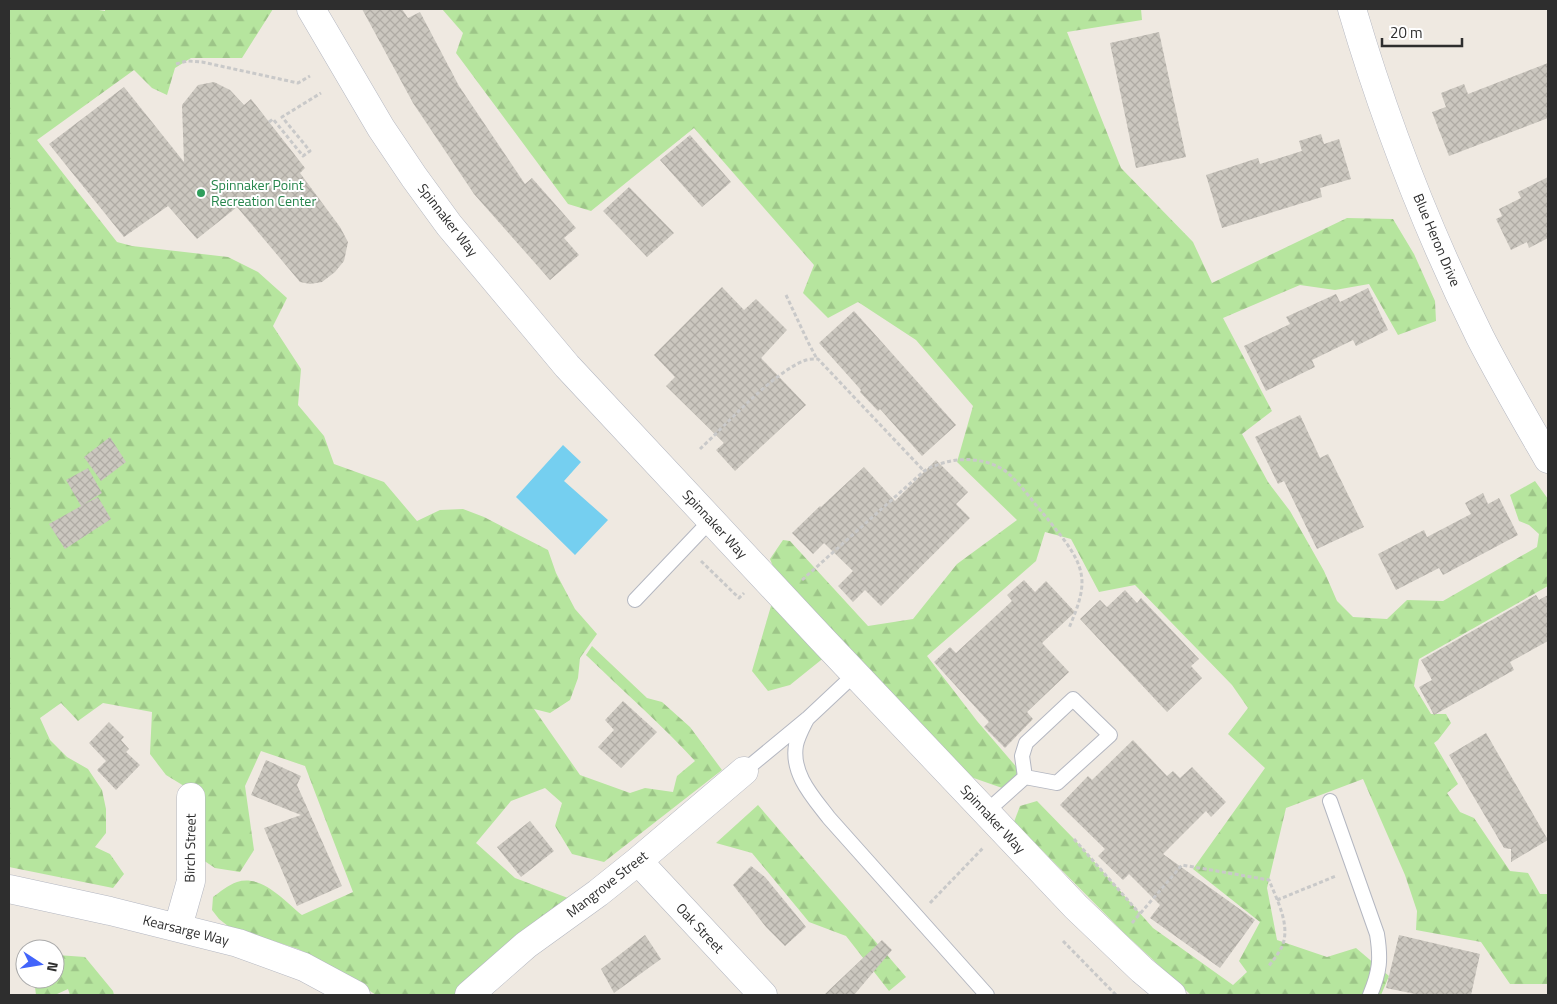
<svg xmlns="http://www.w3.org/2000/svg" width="1557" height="1004" font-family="'Titillium Web',sans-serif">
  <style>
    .forest { fill: url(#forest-firs) }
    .water { fill: #75cff0 }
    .building { fill: url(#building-cross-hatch) }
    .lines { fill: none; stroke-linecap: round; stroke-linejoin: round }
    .service-casing { stroke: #b4b7c1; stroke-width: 16 }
    .minor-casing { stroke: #b4b7c1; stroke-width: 29 }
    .path { stroke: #c9c9c9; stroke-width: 3; stroke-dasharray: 4 2.5; stroke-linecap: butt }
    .service { stroke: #fff; stroke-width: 14 }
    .minor { stroke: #fff; stroke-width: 28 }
    .leisure-dot { fill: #2e9e5b; stroke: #fff; stroke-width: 2 }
    .labels { text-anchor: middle; stroke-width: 4; stroke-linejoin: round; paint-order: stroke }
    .leisure-label { font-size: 14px; fill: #27864d; stroke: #fff; text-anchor: start }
    .street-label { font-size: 14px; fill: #2e2e2e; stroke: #fff }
  </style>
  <defs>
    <pattern id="forest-firs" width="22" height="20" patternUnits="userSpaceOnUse" patternTransform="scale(1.25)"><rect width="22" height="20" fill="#b6e59e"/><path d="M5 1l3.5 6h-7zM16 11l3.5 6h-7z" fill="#9dc588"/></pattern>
    <pattern id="building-cross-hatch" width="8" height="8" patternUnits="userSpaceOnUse" patternTransform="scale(1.25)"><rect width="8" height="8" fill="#cbc7bf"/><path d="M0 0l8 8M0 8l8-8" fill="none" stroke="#afaba4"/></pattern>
  </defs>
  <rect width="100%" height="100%" fill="#efe9e1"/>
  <path class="forest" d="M9,9h84l12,2v-2h168l-31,49h-51l-16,10 -8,27 -15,-7 -18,-18 -97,70 80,102 15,4 96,11 30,15 29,26 -14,28 28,43 -3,36 26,31 10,28 50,18 33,39 23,-11 23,-1 21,8 64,33 8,23 19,36 22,25 -17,24 -2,20 -8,22 -20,13 -16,-4 46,66 50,18 15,-5 28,4 4,-16 18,-15c-34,-37 -73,-71 -109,-106l6,-9 55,52 15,4 28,25 32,43 -118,92 -32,-8 -17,-28 7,-23 -17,-15 -34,13 -35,42 39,35 53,20 -57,47 -56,50h-79l-39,-26 -39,-20 -70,-23 -9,-7 -7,-9 1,-13c7,-5 15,-12 24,-15 25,-8 47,19 65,33l51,-23 -48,-126 -44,-15 -16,35 9,64 -14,22 -25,-4 -18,-12 -13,-70 -18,-11 -16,-21 2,-42 -49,-9 -25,18 -17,-18 -21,15 10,22 17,17 21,12 14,21 4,19v24l-11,14 15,7 14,20 -11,14 -104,-21z
    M442,9h699l1,11 -75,12 54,136 72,74 19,41 135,-65 46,1 21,35 21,47 1,20 -38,14 -29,-51 -34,6 -35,-5 -77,33 49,93 -30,23 26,48 22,29 34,60 13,30 16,16 34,2 20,-19 36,1 94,-54 2,-13 -10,-9 -10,-4 -9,-26 25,-14 13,18v87l-129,73 -5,27 17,28h15l5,9 -13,17 -4,3 24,41 -11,9 13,19 14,6 36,53 18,2 12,21h8v90h-38l-29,-42 -65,-12 1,-19 -12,-36 -42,-96 -77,29 -19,80 10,52 50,17 29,-9 33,28 -8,19h-190l-68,-63 -109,-110 6,-16 17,-5 37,38 79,89 80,57 14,-13 -8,-11 21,-39 -67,-53 72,-101 -37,-34 20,-26 -16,-23 -97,-100 -36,7 -28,-53 -26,-7 -9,29 -109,95 50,65 48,56 -20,12 -37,-13 -132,-128 -46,37 -22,6 -16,-20 19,-65 11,-17 -12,-30 13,-19 7,1 78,85 45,-7 44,-55 60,-44 -60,-58 16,-56 -57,-66 -58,-38 -30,16 -25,-25 11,-28 -120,-137 -103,83 -23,-7 -112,-151 7,-20z
    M758,805l148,172 -17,14 -43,-55 -37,-14 -57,-69 -36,-10z
    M57,955l28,2 28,34 1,4h-44l-2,-6 -13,6h-19l-2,-16h21v-23z"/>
  <path class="water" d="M563,445l18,17 -17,19 44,39 -33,35 -59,-58z"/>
  <path class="building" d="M362,9h40l6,9 12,-6 39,74 66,98 7,-6 44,50 -12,10 15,17 -29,25 -76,-86 -61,-91z
    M1159,32l27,125 -50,11 -26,-125z
    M1548,63v55l-99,38 -17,-44 14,-5 -5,-14 23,-9 4,10z
    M214,82l16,8 14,15 7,-6 54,69 -5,5 40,54 8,15 -4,19 -9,11 -13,10 -12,2 -10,-2 -63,-75 -40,32 -29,-33 -44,31 -75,-93 75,-57 60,75 -2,-57 16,-20z
    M1321,134l3,10 15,-5 12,40 -31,9 2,9 -100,31 -16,-53 52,-17 2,6 42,-13 -3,-10z
    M690,135l41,47 -29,25 -42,-47z
    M1548,177v61l-19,10 -2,-6 -16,8 -15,-31 6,-3 -3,-7 22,-11 -3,-6z
    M629,187l45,46 -27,24 -44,-46z
    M722,287l22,23 12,-11 31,31 -26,28 45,47 -71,66 -19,-21 8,-7 -58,-57 9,-9 -21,-22z
    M1368,288l20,42 -32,16 -3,-6 -41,20 3,7 -49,24 -22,-45 46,-22 -4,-7 50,-23 4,8z
    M854,311l102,114 -34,31 -42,-47 -2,2 -18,-19 1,-2 -42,-47z
    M1300,415l20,43 8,-4 36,73 -47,22 -33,-68 -6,3 -23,-47z
    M110,437l16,25 -25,19 -17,-24z
    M936,460l32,32 -12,12 14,14 -89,88 -16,-16 -12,12 -15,-16 15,-15 -29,-28 -11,11 -21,-21 28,-27 1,1 43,-40 31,34z
    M88,468l14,25 -18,11 14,-7 13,22 -46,30 -16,-25 32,-18 -15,-26z
    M1483,493l5,11 11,-6 19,37 -75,40 -4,-7 -43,22 -18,-36 46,-24 3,7 44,-23 -6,-11z
    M1024,580l11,12 11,-11 29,31 -33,31 27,29 -42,40 6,7 -28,29 -21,-21 5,-5 -55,-60 16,-15 6,6 56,-52 -5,-6z
    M1125,590l12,13 4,-5 58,61 -8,7 11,12 -35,34 -87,-93 20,-19 7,7z
    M1536,595l3,5 9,-5v46l-38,21 4,8 -80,45 -15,-28 13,-7 -11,-20z
    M623,701l34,31 -36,36 -23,-21 16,-17 -9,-10z
    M109,722l15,15 -3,3 8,9 -3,3 14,13 -24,25 -19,-20 9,-9 -17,-18z
    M1486,733l62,107 -37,22v-13l-7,-1 -55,-93z
    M1133,740l34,36 6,-5 7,7 12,-11 34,35 -15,15 -5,-6 -43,43 92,66 -35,48 -70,-50 10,-13 -31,-31 -6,6 -25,-24 7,-7 -45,-44 28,-29 4,4z
    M266,760l35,16 -4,9 45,101 -45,20 -33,-78 37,-13 -50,-20z
    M530,821l24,30 -33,26 -24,-30z
    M751,866l14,11 41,50 -21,19 -19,-19 -33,-42z
    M645,935l16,24 -47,34 -13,-24z
    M1399,935l81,19 -9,41h-51l-34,-7z
    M882,940l10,10 -38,45h-30z"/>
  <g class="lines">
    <defs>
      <path id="service" d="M635,600l76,-80
        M807,719c-4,8 -9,17 -11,26 -5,29 17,52 33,73l158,177
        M744,771l63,-52 48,-45
        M1330,801l47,133c4,25 3,37 -7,61
        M986,812l39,-35 32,6 53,-48 -37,-36 -47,44 -4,13 3,21"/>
      <path id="minor" d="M311,9l70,119 33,49 35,48 118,141 254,272 255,269 66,63 30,25
        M1352,9c33,112 76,223 128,328 21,41 45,82 68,122
        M638,861l125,134
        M9,889l101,22 128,32 66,24 52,28
        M178,927l13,-46v-84
        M469,995l57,-50 72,-52 40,-32 106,-90"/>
    </defs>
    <use href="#service" class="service-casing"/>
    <use href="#minor" class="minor-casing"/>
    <path class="path" d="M176,64l11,-3 15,1 96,21 12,-7
      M269,122l4,-3 30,37 7,-5 -28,-34 39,-24
      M786,295l22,47 9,17
      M700,449c27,-25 73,-77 106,-89 4,-1 8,-1 12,-1l106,112
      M701,561l38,37 5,-5
      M802,580l122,-109c24,-14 56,-16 80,-1 15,11 30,34 43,48 12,16 30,35 34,55 4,18 -5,38 -12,55
      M1074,839l66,75
      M1277,900l59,-24
      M930,903l53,-55
      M1132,923l50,-58 87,15c7,18 21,43 14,64 -3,8 -9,15 -15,23
      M1063,941l53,54"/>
    <use href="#service" class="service"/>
    <use href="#minor" class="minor"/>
  </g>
  <circle class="leisure-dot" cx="201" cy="193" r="5"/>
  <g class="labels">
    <g class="leisure-label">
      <text x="211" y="190">Spinnaker Point<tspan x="211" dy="16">Recreation Center</tspan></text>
    </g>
    <g class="street-label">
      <text transform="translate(448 220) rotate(52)" y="5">Spinnaker Way</text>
      <text transform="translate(1437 240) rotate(67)" y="5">Blue Heron Drive</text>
      <text transform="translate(715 524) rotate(47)" y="5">Spinnaker Way</text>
      <text transform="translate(993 819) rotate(47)" y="5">Spinnaker Way</text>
      <text transform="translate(190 848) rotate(-89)" y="5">Birch Street</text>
      <text transform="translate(607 884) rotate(-38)" y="5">Mangrove Street</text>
      <text transform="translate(700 928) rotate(47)" y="5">Oak Street</text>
      <text transform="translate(186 930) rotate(14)" y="5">Kearsarge Way</text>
    </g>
  </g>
  <rect width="1557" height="1004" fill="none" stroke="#2e2e2e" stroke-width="20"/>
  <g transform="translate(40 964) rotate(102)"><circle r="24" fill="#ffffff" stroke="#ababab"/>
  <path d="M0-4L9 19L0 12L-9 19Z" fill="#4264fb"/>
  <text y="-8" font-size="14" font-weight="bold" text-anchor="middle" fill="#2e2e2e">N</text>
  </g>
  <path d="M1382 38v8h80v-8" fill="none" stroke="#2e2e2e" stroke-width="2.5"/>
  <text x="1390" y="38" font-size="15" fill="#2e2e2e" stroke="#ffffff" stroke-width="4" paint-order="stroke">20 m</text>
</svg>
